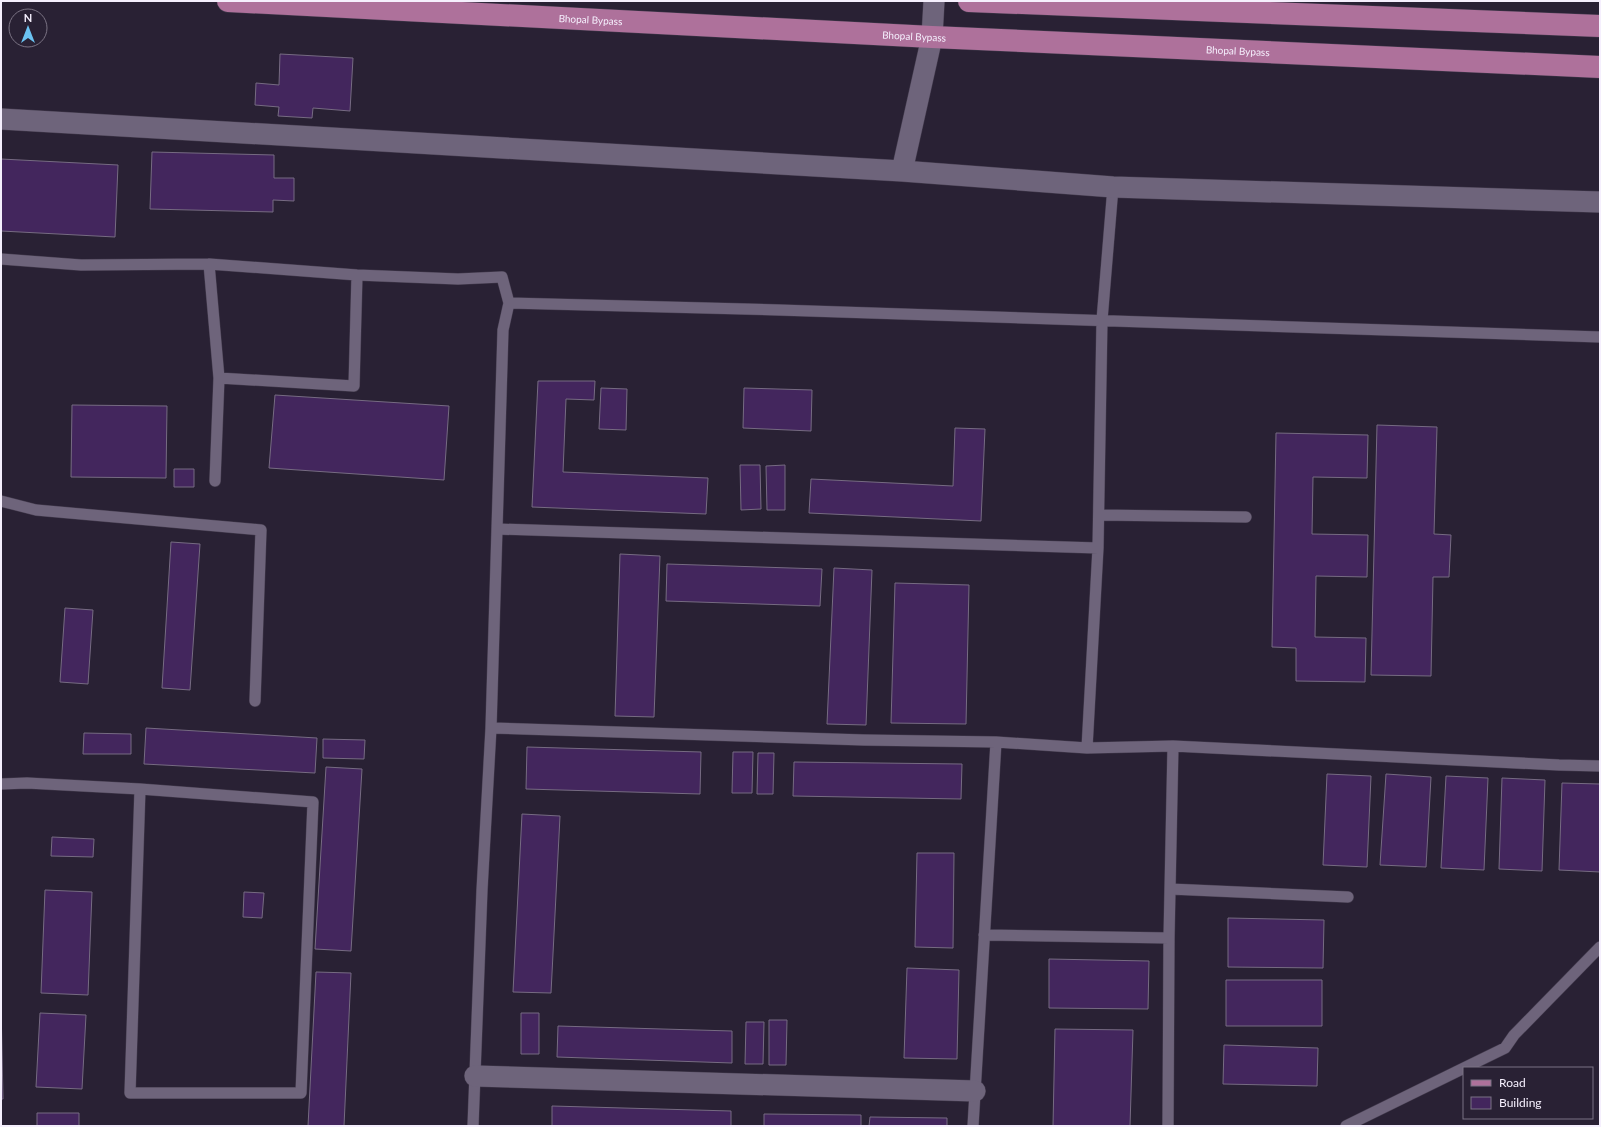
<svg xmlns="http://www.w3.org/2000/svg" width="1601" height="1127" font-family="Lato,sans-serif">
  <style>
    .building { fill: #43265d; stroke: #766b82 }
    .lines { fill: none; stroke-linecap: round; stroke-linejoin: round }
    .lane-casing { stroke: #443c4e; stroke-width: 12 }
    .street-casing { stroke: #443c4e; stroke-width: 22 }
    .primary-casing { stroke: #443c4e; stroke-width: 23 }
    .lane { stroke: #6e647b; stroke-width: 11 }
    .street { stroke: #6e647b; stroke-width: 21 }
    .primary { stroke: #ae719b; stroke-width: 22 }
    .labels { text-anchor: middle; stroke-width: 3; stroke-linejoin: round; paint-order: stroke }
    .street-label { font-size: 10px; fill: #f5effd; stroke: #292134 }
  </style>
  <rect width="100%" height="100%" fill="#292134"/>
  <path class="building" d="M280,54l73,4 -3,53 -37,-3 -1,10 -34,-2 1,-9 -24,-2 1,-22 23,2z
    M152,152l122,3v23h20v23l-21,-1v12l-123,-3z
    M1,159l117,6 -3,72 -114,-6z
    M538,381h57l-1,19 -28,-1 -3,73 145,6 -2,36 -174,-7z
    M601,388l26,1 -1,41 -27,-1z
    M744,388l68,2 -1,41 -68,-3z
    M275,395l174,11 -5,74 -175,-12z
    M72,405l95,1 -1,72 -95,-1z
    M1377,425l60,2 -3,107 17,1 -2,42h-16l-2,99 -60,-1z
    M955,428l30,1 -4,92 -172,-8 2,-34 142,7z
    M1276,433l92,2 -1,43 -54,-1 -1,57 56,1 -1,42 -51,-1 -1,61 51,1 -1,44 -69,-1v-33l-24,-1z
    M740,465h20l1,44 -20,1z
    M785,465v45h-18l-1,-44z
    M174,469h20v18h-20z
    M171,542l29,2 -10,146 -28,-2z
    M620,554l40,2 -6,161 -39,-1z
    M667,564l155,5 -2,37 -154,-5z
    M834,568l38,2 -6,155 -39,-1z
    M895,583l74,2 -3,139 -75,-1z
    M65,608l28,2 -5,74 -28,-2z
    M146,728l171,10 -2,35 -171,-9z
    M84,733l47,1v20h-48z
    M323,739l42,1 -1,19 -41,-1z
    M527,747l174,5 -1,42 -174,-5z
    M733,752h20l-1,41h-20z
    M758,753h16l-1,41h-16z
    M794,762l168,2 -1,35 -168,-3z
    M326,767l36,2 -11,182 -36,-2z
    M1327,774l44,2 -4,91 -44,-2z
    M1386,774l45,3 -5,90 -46,-2z
    M1446,776l42,2 -4,92 -43,-2z
    M1502,778l43,2 -3,91 -43,-2z
    M1562,783l38,1v88l-41,-2z
    M522,814l38,2 -9,177 -38,-1z
    M52,837l42,2 -1,18 -42,-1z
    M917,853h37l-1,95 -38,-1z
    M45,890l47,2 -4,103 -47,-2z
    M244,892l20,1 -2,25 -19,-1z
    M1228,918l96,2 -1,48 -95,-1z
    M1049,959l100,2 -1,48 -99,-1z
    M907,968l52,2 -2,89 -53,-1z
    M316,972l35,1 -7,153h-36z
    M1226,980h96v46h-96z
    M1,1004l2,95h-2z
    M40,1013l46,2 -4,74 -46,-2z
    M521,1013h18v41h-18z
    M769,1020h18l-1,45h-17z
    M746,1022h18l-1,42h-18z
    M558,1026l174,5v32l-175,-6z
    M1055,1029l78,1 -3,96h-77z
    M1224,1045l94,3 -1,38 -94,-2z
    M552,1106l179,5v15h-179z
    M37,1113h42v13h-42z
    M764,1114l97,1v11h-97z
    M870,1117l77,1v8h-78z"/>
  <g class="lines">
    <defs>
      <path id="lane" d="M1,259l80,6 128,-1 148,11 101,4 44,-2 7,26 -6,27 -12,398 -9,162 -9,236
        M209,264l10,114 -4,103
        M509,303l270,7 821,27
        M219,378l135,8 3,-111
        M1,501l35,9 225,20 -6,171
        M1099,515l147,2
        M497,529l601,19
        M491,728l373,12 132,2 91,6 86,-2 386,19 41,1
        M1087,748l11,-200 4,-228 11,-133
        M1,784l26,-1 113,6 173,13 -12,291h-171l10,-304
        M1170,889l178,8
        M984,935l185,3
        M1464,1068l41,-20 9,-13 86,-88
        M973,1126l23,-384
        M1168,1126l1,-188 4,-192
        M1346,1126l118,-58"/>
      <path id="street" d="M1,119l901,52 211,16 487,15
        M902,171l30,-134 2,-36
        M475,1076l500,15"/>
      <g id="primary">
        <path id="s1" d="M228,1l704,36 668,30"/>
        <path d="M969,1l631,25"/>
      </g>
    </defs>
    <use href="#lane" class="lane-casing"/>
    <use href="#street" class="street-casing"/>
    <use href="#primary" class="primary-casing"/>
    <use href="#lane" class="lane"/>
    <use href="#street" class="street"/>
    <use href="#primary" class="primary"/>
  </g>
  <g class="labels">
    <g class="street-label">
      <text dy="4" stroke="none"><textPath href="#s1" startOffset="363">Bhopal Bypass</textPath></text>
      <text dy="4" stroke="none"><textPath href="#s1" startOffset="687">Bhopal Bypass</textPath></text>
      <text dy="4" stroke="none"><textPath href="#s1" startOffset="1011">Bhopal Bypass</textPath></text>
    </g>
  </g>
  <rect width="1601" height="1127" fill="none" stroke="#f5effd" stroke-width="4"/>
  <rect x="1463" y="1067" width="130" height="52" fill="#292134" stroke="#7b7384"/>
  <rect x="1471" y="1080" width="20" height="6" fill="#ae719b" stroke="#7b7384"/>
  <text x="1499" y="1087" font-size="12" fill="#f5effd">Road</text>
  <rect x="1471" y="1097" width="20" height="12" fill="#43265d" stroke="#7b7384"/>
  <text x="1499" y="1107" font-size="12" fill="#f5effd">Building</text>
  <g transform="translate(28 28)"><circle r="19" fill="#292134" stroke="#7b7384"/>
  <path d="M0-3L7 15L0 10L-7 15Z" fill="#6bc3f2"/>
  <text y="-6" font-size="11" font-weight="bold" text-anchor="middle" fill="#f5effd">N</text>
  </g>
</svg>
